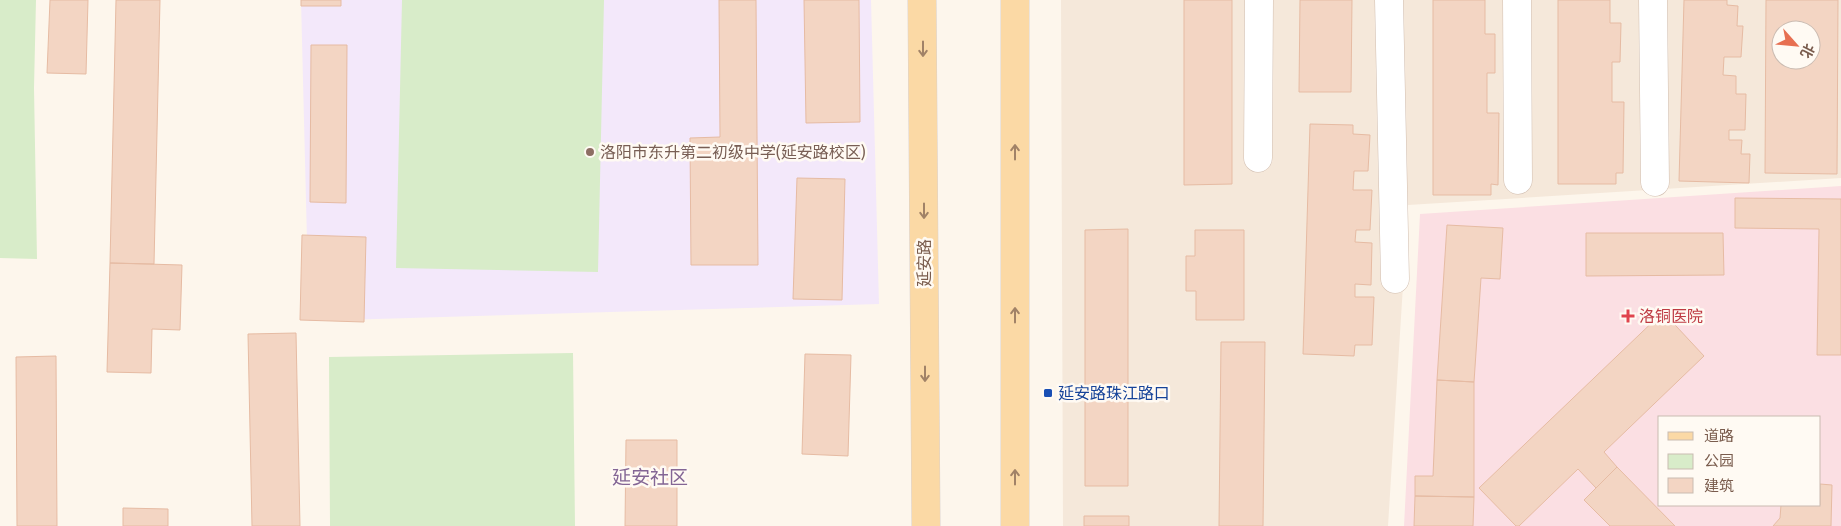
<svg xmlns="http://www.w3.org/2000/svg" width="1841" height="526" font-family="'Fira Sans Condensed','Noto Sans SC',sans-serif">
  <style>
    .residential { fill: #f5e8da; fill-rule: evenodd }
    .education { fill: #f3e8fa }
    .medical { fill: #fbdfe3; fill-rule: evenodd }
    .green { fill: #d8ecc9 }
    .building { fill: #f3d5c3; stroke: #e6bba3; fill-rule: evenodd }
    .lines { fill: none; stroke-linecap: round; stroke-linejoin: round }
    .minor-casing { stroke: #d1beb0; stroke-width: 29 }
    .major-casing { stroke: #dad1cd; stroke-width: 29 }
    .minor { stroke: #fff; stroke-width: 28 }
    .major { stroke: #fbd9a5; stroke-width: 28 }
    .oneway { stroke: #a18267 }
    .education-dot { fill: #8d6e63; stroke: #fffaf3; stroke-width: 2 }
    .health-dot { fill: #e0444e; stroke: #fffaf3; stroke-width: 2 }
    .transit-dot { fill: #1a4fb4; stroke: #fffaf3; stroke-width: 2 }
    .labels { text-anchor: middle; stroke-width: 5; stroke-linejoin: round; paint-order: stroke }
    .education-label { font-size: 16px; fill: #785e54; stroke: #fffaf3; text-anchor: start }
    .street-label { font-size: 16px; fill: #7a5c4d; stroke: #fffaf3 }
    .health-label { font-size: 16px; fill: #be3a42; stroke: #fffaf3; text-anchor: start }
    .transit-label { font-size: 16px; fill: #164399; stroke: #fffaf3; text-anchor: start }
    .quarter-label { font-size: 19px; fill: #846695; stroke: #fffaf3 }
  </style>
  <rect width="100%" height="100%" fill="#fdf6ec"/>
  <path class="residential" d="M1061,0h780v178l-433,27 -20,321h-325zM1781,30h30v30h-30z"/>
  <path class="education" d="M301,0h570l8,304 -570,17z"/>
  <path class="medical" d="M1841,186v340h-437l16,-312zM1660,417h160v88h-160z"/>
  <path class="green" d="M0,0h36l-2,88 3,171 -37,-1z
    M402,0h202l-6,272 -202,-4z
    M573,353l2,173h-245l-1,-169z"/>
  <path class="building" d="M50,0h38l-2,74 -39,-1z
    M116,0h44l-6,264 -44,-1z
    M301,0h40v6h-40z
    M719,0h37l2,265h-67l-1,-127 30,-1z
    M804,0h55l1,122 -54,1z
    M1184,0h48v184l-48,1z
    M1300,0h52l-1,92h-52z
    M1433,0h52v34h10v39h-8v40h12l-1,72 -7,-1v11h-58z
    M1558,0h52v23h11l-1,39h-8v40h12l-1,71h-7v11h-58z
    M1684,0h43v5l11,1 -1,20h6l-2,31h-17l-1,18 13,1v18h10l-1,36h-16v10h13l-1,14h9l-1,29 -70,-2z
    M1766,0h72l-1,174 -72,-1zM1781,30h30v30h-30z
    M311,45h36l-1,158 -36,-1z
    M1310,124l43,1v9l17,1 -2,36h-14l-1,19h19l-2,40h-14l-1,12 17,1 -1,42 -16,-1v13h19l-2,48h-17l-1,11 -51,-2z
    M797,178l48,1 -3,121 -49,-1z
    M1735,198l106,1v156h-24l2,-126 -84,-1z
    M1447,225l56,3 -3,51 -19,-1 -7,104 -37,-2z
    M1128,229v257h-43v-256z
    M1195,230h49v90h-48v-29h-10v-35h9z
    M1586,233h137l1,42 -138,1z
    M302,235l64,2 -2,85 -64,-2z
    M110,263l72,2 -2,65 -28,-1 -1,44 -44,-1z
    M1663,312l41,44 -100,96 13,15 -21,21 -18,-19 -59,57h-3l-37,-38z
    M296,333l4,193h-48l-4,-192z
    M1221,342h44l-2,184h-44z
    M805,354l46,1 -3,101 -46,-2z
    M56,356l1,170h-40l-1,-169z
    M1437,380l37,2v115l-59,-1v-20h18z
    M626,440h51v86h-52z
    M1617,467l58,59h-65l-26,-26z
    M1820,484l12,1 -1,41h-58l7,-8 1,-13h39z
    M1415,496l59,1 -1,29h-59z
    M123,508l45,1v17h-45z
    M1084,516h45v10h-45z"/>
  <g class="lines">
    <defs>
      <path id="minor" d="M1389,0l6,279
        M1517,0l1,180
        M1653,0l2,182
        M1258,158l1,-158"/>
      <path id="major" d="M922,0l4,526
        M1015,0v526"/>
    </defs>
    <use href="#minor" class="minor-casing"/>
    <use href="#major" class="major-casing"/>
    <use href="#minor" class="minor"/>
    <use href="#major" class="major"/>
  </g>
  <defs><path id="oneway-shaft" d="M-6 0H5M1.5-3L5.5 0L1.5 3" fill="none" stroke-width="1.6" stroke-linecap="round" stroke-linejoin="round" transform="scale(1.25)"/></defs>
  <g class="oneway">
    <use href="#oneway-shaft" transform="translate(923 49) rotate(90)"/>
    <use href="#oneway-shaft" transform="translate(1015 152) rotate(-90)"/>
    <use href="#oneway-shaft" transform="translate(924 211) rotate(90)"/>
    <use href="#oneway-shaft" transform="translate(1015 315) rotate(-90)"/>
    <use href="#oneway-shaft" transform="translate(925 374) rotate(90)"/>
    <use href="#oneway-shaft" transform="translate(1015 477) rotate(-90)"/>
  </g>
  <circle class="education-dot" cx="590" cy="152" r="5"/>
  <path class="health-dot" d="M1625.5 308.5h5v5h5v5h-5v5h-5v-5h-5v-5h5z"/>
  <rect class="transit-dot" x="1043" y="388" width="10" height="10" rx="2.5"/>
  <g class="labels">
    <g class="education-label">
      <text x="600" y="158">洛阳市东升第二初级中学(延安路校区)</text>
    </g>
    <g class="street-label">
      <text transform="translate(924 263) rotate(-90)" y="6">延安路</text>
    </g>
    <g class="health-label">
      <text x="1639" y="322">洛铜医院</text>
    </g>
    <g class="transit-label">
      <text x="1058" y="399">延安路珠江路口</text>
    </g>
    <g class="quarter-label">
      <text x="650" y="484">延安社区</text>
    </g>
  </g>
  <rect x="1658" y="416" width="162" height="90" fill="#fffaf3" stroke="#cabbb1"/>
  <rect x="1668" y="432" width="25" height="8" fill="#fbd9a5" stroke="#cabbb1"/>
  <text x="1704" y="441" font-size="15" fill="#7a5c4d">道路</text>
  <rect x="1668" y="454" width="25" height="15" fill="#d8ecc9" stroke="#cabbb1"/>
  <text x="1704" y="466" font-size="15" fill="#7a5c4d">公园</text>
  <rect x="1668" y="478" width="25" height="15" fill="#f3d5c3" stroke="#cabbb1"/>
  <text x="1704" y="491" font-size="15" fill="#7a5c4d">建筑</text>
  <g transform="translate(1796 45) rotate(117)"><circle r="24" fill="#fffaf3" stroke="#cabbb1"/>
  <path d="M0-4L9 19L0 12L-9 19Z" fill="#e76f51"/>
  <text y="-8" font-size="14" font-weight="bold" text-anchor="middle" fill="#7a5c4d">北</text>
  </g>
</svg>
